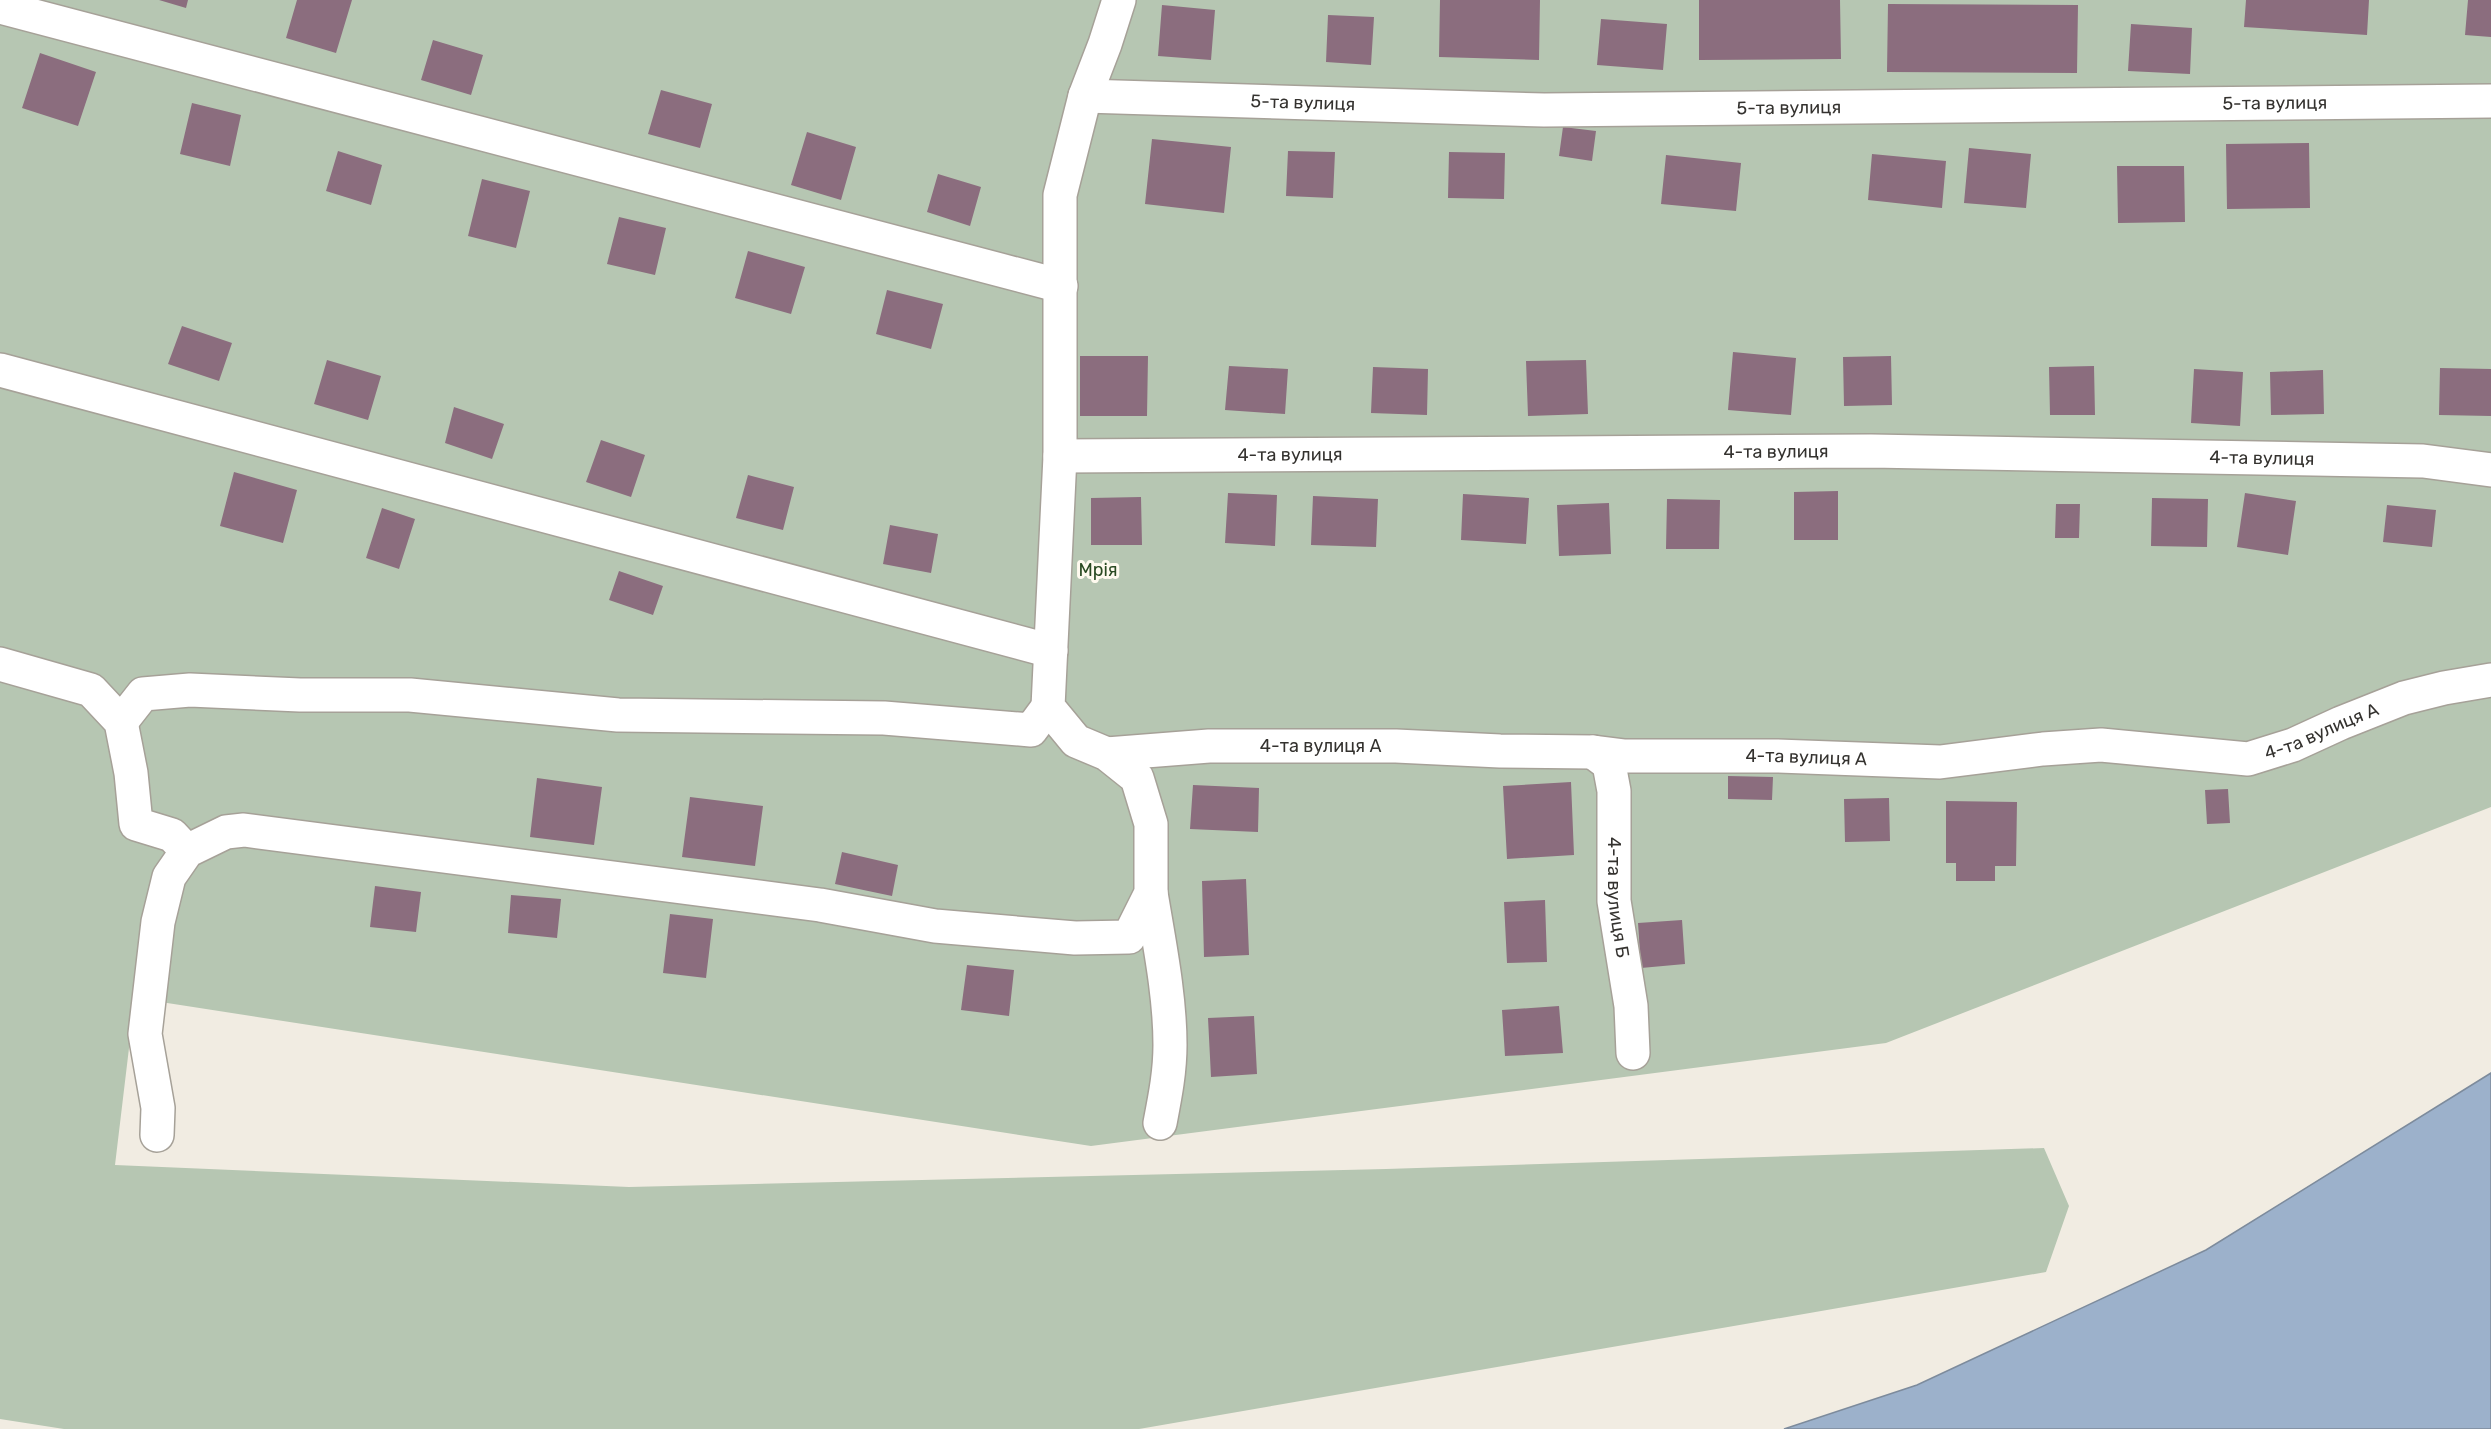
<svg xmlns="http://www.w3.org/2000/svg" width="2491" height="1429" font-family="Rubik,sans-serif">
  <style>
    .green { fill: #b6c6b2 }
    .water { fill: #9cb1cb; stroke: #7d8b9c; stroke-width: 1.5 }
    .building { fill: #8b6d7e }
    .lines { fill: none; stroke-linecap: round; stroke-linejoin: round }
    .street-casing { stroke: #a6a198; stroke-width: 36 }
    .street { stroke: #fff; stroke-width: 33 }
    .labels { text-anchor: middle; stroke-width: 6; stroke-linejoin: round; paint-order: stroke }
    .street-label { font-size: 18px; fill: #34322f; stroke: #fffaef }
    .park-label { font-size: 18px; fill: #2a4a22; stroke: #fffaef }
  </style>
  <rect width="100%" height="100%" fill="#f1ece2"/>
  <path class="green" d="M0,0h2491v807l-605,236 -795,103 -956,-148 -20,167 514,22 757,-18 658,-21 25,58 -23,66 -907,157h-1075l-64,-10z"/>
  <path class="water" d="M2491,1073v356h-707l133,-44 289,-135z"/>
  <path class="building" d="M159,0h29l-2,8z
    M297,0h55l-16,53 -50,-15z
    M1440,0h100l-1,60 -100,-3z
    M1699,0h141l1,59 -142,1z
    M2246,0h123l-2,35 -123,-8z
    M2468,0h23v37l-26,-2z
    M1888,4l190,1 -1,68 -190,-1z
    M1162,5l53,5 -4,50 -53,-4z
    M1328,15l46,2 -3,48 -45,-3z
    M1601,19l66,5 -4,46 -66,-5z
    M2131,24l61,4 -2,46 -62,-3z
    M433,40l50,15 -12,40 -50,-15z
    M40,53l56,19 -18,54 -56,-18z
    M661,90l51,14 -12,44 -52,-14z
    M192,103l49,12 -11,51 -50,-12z
    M1563,127l33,4 -4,30 -33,-5z
    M807,132l49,15 -15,53 -50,-15z
    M1152,139l79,8 -7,66 -79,-9z
    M2309,143l1,65 -83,1 -1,-65z
    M1969,148l62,6 -5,54 -62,-5z
    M338,151l44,14 -11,40 -45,-14z
    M1288,151l47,1 -2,46 -47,-2z
    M1449,152l56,1 -1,46 -56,-1z
    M1872,154l74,7 -4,47 -74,-8z
    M1666,155l75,8 -5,48 -75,-7z
    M2117,166h67l1,56 -67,1z
    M938,174l43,13 -11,39 -43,-14z
    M482,179l48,12 -14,57 -48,-12z
    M619,217l47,11 -11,47 -48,-11z
    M748,251l57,16 -14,47 -56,-16z
    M887,290l56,14 -12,45 -55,-15z
    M182,326l50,17 -13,38 -51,-17z
    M1733,352l63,6 -5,57 -63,-5z
    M1080,356h68l-1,60h-67z
    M1891,356l1,49 -48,1 -1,-49z
    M327,360l54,16 -13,44 -54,-16z
    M1586,360l2,54 -60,2 -2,-55z
    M1229,366l59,3 -3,45 -60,-4z
    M2094,366l1,49h-45l-1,-48z
    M1373,367l55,2 -1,46 -56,-2z
    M2440,368l51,1v47l-52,-1z
    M2194,369l49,3 -3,54 -49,-3z
    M2323,370l1,44 -53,1 -1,-43z
    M454,407l50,17 -12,35 -47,-16z
    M601,440l44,15 -14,42 -45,-15z
    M234,472l63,18 -14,53 -63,-17z
    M748,475l46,12 -11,43 -47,-12z
    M1838,491v49h-44v-48z
    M1228,493l49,2 -2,51 -50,-3z
    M2245,493l51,8 -8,54 -51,-8z
    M1463,494l66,4 -3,46 -65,-4z
    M1313,496l65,3 -2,48 -65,-2z
    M1141,497l1,48h-51v-47z
    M2152,498l56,1 -1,48 -56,-1z
    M1667,499l53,1 -1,49h-53z
    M1609,503l2,51 -52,2 -2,-51z
    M2056,504h24l-1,34h-24z
    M2387,505l49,5 -4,37 -49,-5z
    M382,508l33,11 -16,50 -33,-11z
    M890,525l48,9 -7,39 -48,-9z
    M619,571l44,15 -10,29 -44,-15z
    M1728,776l45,1 -1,23 -44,-1z
    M537,778l65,9 -8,58 -64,-8z
    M1571,782l3,73 -67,4 -4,-73z
    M1193,785l66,3 -1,44 -68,-3z
    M2228,789l2,34 -23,1 -2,-34z
    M690,797l73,9 -8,60 -73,-9z
    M1889,798l1,43 -45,1 -1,-43z
    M1946,801l71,1 -1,64h-21v15h-39v-18h-10z
    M842,852l56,13 -6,31 -57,-12z
    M1246,879l3,76 -45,2 -2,-76z
    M375,886l46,6 -5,40 -46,-5z
    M511,895l50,4 -4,39 -49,-5z
    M1545,900l2,62 -40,1 -3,-61z
    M670,914l43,5 -7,59 -43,-5z
    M1682,920l3,44 -44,4 -3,-45z
    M967,965l47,5 -5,46 -48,-6z
    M1559,1006l4,47 -58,3 -3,-46z
    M1254,1016l3,58 -46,3 -3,-59z"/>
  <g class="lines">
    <defs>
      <g id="street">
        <path d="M0,7l1061,279"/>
        <path id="s1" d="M1085,96l459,14 947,-9"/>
        <path d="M0,370l1051,281"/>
        <path id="s2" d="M1060,456l811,-5 552,10 68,9"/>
        <path d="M0,664l91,26 30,32 10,51 5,51 36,11 15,16"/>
        <path d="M121,722l22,-28 47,-4 110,5h110l208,20 266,3 147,12 17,-23"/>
        <path id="s3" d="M1593,752l16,12 5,27v110l17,105 2,47"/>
        <path id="s4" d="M1107,754l102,-8h187l104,5 93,1 32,4h152l163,6 103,-13 58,-4 147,14 45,-14 48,-22 63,-25 40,-10 47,-8"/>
        <path d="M1151,893c8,49 19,102 19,152 0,27 -5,52 -10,78"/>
        <path d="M157,1135l1,-27 -13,-74 13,-112 11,-45 18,-26 39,-19 18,-2 576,75 115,21 140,12 54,-1 22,-44v-69l-14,-46 -30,-24 -31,-13 -28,-34 12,-251v-261l25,-99 20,-52 14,-44"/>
      </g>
    </defs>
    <use href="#street" class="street-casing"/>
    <use href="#street" class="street"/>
  </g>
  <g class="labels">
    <g class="street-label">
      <text dy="6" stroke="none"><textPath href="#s1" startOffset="218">5-та вулиця</textPath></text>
      <text dy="6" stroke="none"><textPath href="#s1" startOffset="1190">5-та вулиця</textPath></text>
      <text dy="6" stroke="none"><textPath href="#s1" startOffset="704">5-та вулиця</textPath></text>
      <text dy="6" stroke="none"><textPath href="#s2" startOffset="716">4-та вулиця</textPath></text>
      <text dy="6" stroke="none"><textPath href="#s2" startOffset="230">4-та вулиця</textPath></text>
      <text dy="6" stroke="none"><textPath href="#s2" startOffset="1202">4-та вулиця</textPath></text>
      <text dy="6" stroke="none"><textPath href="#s4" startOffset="1222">4-та вулиця А</textPath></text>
      <text dy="6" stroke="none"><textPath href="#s4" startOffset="214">4-та вулиця А</textPath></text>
      <text dy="6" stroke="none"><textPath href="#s4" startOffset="700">4-та вулиця А</textPath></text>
      <text dy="6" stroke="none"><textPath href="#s3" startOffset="154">4-та вулиця Б</textPath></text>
    </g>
    <g class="park-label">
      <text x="1098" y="576">Мрія</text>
    </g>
  </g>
</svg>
